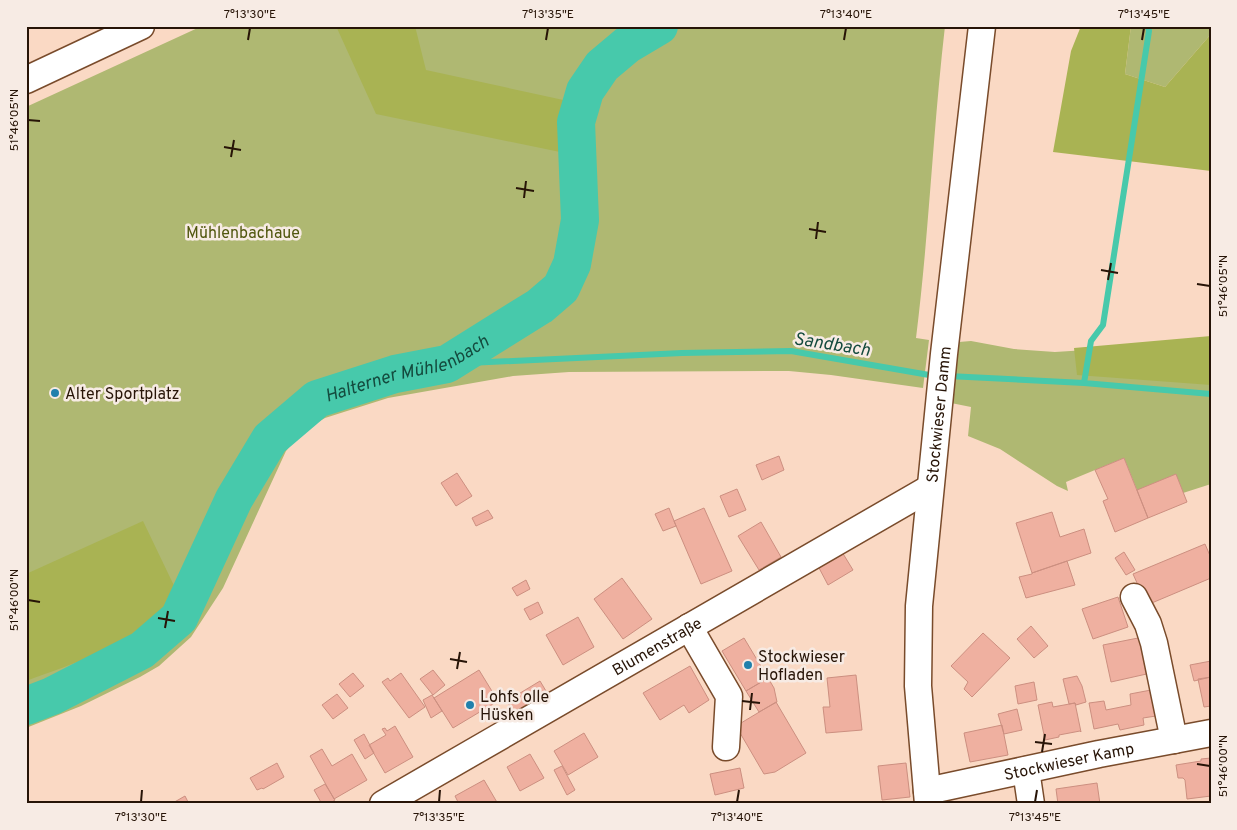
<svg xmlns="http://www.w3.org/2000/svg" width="1237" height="830" font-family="Overpass,sans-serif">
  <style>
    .green { fill: #afb872 }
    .forest { fill: #a9b353 }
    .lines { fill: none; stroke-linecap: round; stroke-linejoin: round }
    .stream { stroke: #47c9ab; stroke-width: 6 }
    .river { stroke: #47c9ab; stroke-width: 38 }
    .building { fill: #efb0a0; stroke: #cc8f80 }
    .minor-casing { stroke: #794b2b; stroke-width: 29 }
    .minor { stroke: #fff; stroke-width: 26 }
    .ticks { fill: none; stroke: #271407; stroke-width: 2 }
    .poi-dot { fill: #2180ac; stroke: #f7ebe4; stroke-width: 2 }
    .labels { text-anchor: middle; stroke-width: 5; stroke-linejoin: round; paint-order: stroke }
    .park-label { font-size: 16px; fill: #51570f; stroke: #f7ebe4 }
    .poi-label { font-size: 16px; fill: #271407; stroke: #f7ebe4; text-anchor: start }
    .street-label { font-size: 16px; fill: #271407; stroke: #f7ebe4 }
    .water-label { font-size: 18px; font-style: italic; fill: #144b3e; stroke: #f7ebe4 }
    .neatline { fill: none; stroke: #271407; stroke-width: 2 }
    .ticks-label { font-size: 12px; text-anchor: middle; fill: #271407 }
  </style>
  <rect width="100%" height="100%" fill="#fad9c4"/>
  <path class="green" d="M202,26h743c-12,104 -16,208 -29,312l13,2 -6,48 -92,-13 -42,-4 -220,1 -56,4 -125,22 -63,20 -23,13 -16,20 -63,137 -32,49 -32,29 -19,11 -59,29 -55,22v-621z
    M1131,26h80v8l-46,53 -40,-13z
    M971,341l43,8 41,3 156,-10v142l-28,9 -46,-3 -13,-32 -58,24 2,9 -11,-5 -57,-37 -32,-13 3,-29 -20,-4 5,-58 3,-3z"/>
  <path class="forest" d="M336,26h79l11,44 142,31 -4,20 1,32 -189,-39z
    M1081,26h50l-6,48 40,13 46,-53v137l-158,-19 18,-101z
    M1211,336v49l-134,-10 -3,-27z
    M143,521l35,73c-3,5 -6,12 -10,16 -34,35 -97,54 -142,71v-107z"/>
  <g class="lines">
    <path class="stream" d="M447,364l235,-11 109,-2 144,25
      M948,376l136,7 127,11
      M1084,383l7,-42 12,-16 46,-294 -1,-5"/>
    <path class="river" id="s1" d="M26,706l26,-10 90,-46 37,-32 55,-119 36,-60 47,-40 78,-25 52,-10 93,-58 21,-18 11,-24 8,-44 -4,-98 9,-31 17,-25 25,-21 32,-19"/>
  </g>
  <path class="building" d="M779,456l5,14 -22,10 -6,-15z
    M1124,458l24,60 -33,14 -12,-31 5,-2 -13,-29z
    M457,473l15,23 -16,10 -15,-23z
    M1176,474l11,28 -39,16 -11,-28z
    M737,489l9,21 -17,7 -9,-21z
    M669,508l7,18 -13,5 -8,-17z
    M704,508l28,63 -31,13 -27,-63z
    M488,510l5,8 -17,8 -4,-8z
    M1052,512l8,25 24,-8 7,24 -59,20 -16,-50z
    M761,522l20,35 -22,13 -21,-34z
    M1205,544l6,14v20l-64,27 -14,-31z
    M842,552l11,18 -25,15 -10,-19z
    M1124,552l11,18 -9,5 -11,-17z
    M1067,561l8,24 -49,13 -7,-21 13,-3v-1z
    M622,578l30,41 -29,20 -29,-40z
    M526,580l4,9 -13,7 -5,-8z
    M1118,597l10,30 -35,12 -11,-30z
    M538,602l5,11 -13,7 -6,-11z
    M578,617l16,30 -31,18 -17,-30z
    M1031,626l17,20 -14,12 -17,-19z
    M983,633l27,25 -38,39 -8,-8 4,-7 -17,-16z
    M1143,637l8,36 -40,9 -8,-37z
    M744,638l24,40 -22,13 -24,-40z
    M1211,661v16l-17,4 -4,-16z
    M690,666l19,34 -20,13 -5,-8 -24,15 -17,-27z
    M433,670l12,15 -12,10 -13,-16z
    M479,670l19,31 -45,27 -19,-30z
    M353,673l11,13 -14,11 -11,-13z
    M401,673l24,34 -16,11 -27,-36 6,-4 2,3z
    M856,675l6,55 -36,3 -3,-26h7l-3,-29z
    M1077,676l5,10 4,16 -10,3 -1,-2 -6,1 -6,-25z
    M1211,677v29l-7,1 -6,-28z
    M768,678l6,10 3,14 -18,10 -13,-21z
    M540,681l9,15 -34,20 -8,-15z
    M1034,682l3,18 -19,4 -3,-18z
    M1151,690l5,26 -13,2 1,7 -24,5 -2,-6 -24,5 -5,-26 15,-2 2,9 25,-5 -1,-11z
    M337,694l11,14 -15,11 -11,-14z
    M432,695l10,16 -11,7 -8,-18z
    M776,702l30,51 -31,19 -11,2 -28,-48z
    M1052,702l1,5 22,-4 6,29 -1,-1 -21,4v2l-14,3 -7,-35z
    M1017,709l5,21 -18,4 -6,-20z
    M1002,725l6,30 -38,7 -6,-29z
    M395,726l18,31 -28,16 -16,-28 17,-10 -4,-6 3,-1 2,3z
    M584,733l14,24 -30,18 -14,-24z
    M364,734l10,19 -9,6 -11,-19z
    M322,749l10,17 20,-12 15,26 -33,19 -24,-43z
    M530,754l14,24 -24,13 -13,-24z
    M1211,758v38l-24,3 -2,-19 -2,-2h-5l-2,-13 25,-4v-2z
    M277,763l7,14 -21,12 -1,-1 -5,2 -7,-12z
    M906,763l4,34 -28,3 -4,-34z
    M562,766l13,24 -8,5 -13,-25z
    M740,768l4,20 -29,7 -5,-21z
    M484,780l14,24h-39l-4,-8z
    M1097,783l3,21h-42l-2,-15z
    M325,784l10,16 -6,4h-7l-8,-14z
    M185,796l4,8h-18z"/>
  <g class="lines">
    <defs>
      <g id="minor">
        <path d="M26,80l115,-54"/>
        <path d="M1134,597l14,27 6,19 20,97"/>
        <path d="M689,627l40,69 -3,51"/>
        <path d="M1026,770l5,34"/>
        <path id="s2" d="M927,791l172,-37 112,-21"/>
        <path id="s3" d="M383,804l547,-316"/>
        <path id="s4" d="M928,804l-10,-118 1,-80 25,-252 38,-328"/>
      </g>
    </defs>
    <use href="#minor" class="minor-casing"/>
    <use href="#minor" class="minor"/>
  </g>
  <path class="ticks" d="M248,40l2,-12M546,40l2,-12M844,40l2,-12M1142,40l2,-12M28,120l12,1M224,147l17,3M231,157l3,-17M516,188l18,3M524,198l2,-17M809,229l17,3M816,239l2,-17M1101,270l17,3M1108,280l3,-17M1197,284l13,2M28,600l12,2M158,618l17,3M165,628l3,-17M450,659l17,3M457,669l3,-17M742,701l18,2M750,710l2,-17M1035,742l17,2M1042,752l3,-18M1197,764l13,2M141,802l1,-12M439,802l1,-12M737,802l2,-12M1035,802l2,-12"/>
  <g class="poi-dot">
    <circle cx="55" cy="393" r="5"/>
    <circle cx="748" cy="665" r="5"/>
    <circle cx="470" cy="705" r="5"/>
  </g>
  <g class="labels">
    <g class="park-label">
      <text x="243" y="238">Mühlenbachaue</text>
    </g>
    <g class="poi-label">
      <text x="65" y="399">Alter Sportplatz</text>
      <text x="758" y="662">Stockwieser<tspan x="758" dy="18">Hofladen</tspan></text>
      <text x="480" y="702">Lohfs olle<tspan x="480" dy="18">Hüsken</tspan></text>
    </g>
    <g class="street-label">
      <text dy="6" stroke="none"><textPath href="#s4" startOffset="391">Stockwieser Damm</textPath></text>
      <text dy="6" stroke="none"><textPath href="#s3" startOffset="316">Blumenstraße</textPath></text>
      <text dy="6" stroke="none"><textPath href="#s2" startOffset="145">Stockwieser Kamp</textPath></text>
    </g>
    <g class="water-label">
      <text transform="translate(832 344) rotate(9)" y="6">Sandbach</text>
      <text dy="6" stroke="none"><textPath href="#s1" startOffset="536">Halterner Mühlenbach</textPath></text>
    </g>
  </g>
  <rect width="1237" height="830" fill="none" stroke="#f7ebe4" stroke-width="55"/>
  <rect x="28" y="28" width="1182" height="774" class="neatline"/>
  <g class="ticks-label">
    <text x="250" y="18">7°13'30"E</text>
    <text x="548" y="18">7°13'35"E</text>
    <text x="846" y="18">7°13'40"E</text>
    <text x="1144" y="18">7°13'45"E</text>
    <text transform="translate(14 120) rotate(-90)" y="4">51°46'05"N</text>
    <text transform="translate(1223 286) rotate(-90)" y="4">51°46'05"N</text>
    <text transform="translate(14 600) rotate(-90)" y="4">51°46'00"N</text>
    <text transform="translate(1223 766) rotate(-90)" y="4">51°46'00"N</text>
    <text x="141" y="821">7°13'30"E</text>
    <text x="439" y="821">7°13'35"E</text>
    <text x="737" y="821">7°13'40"E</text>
    <text x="1035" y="821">7°13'45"E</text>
  </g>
</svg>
